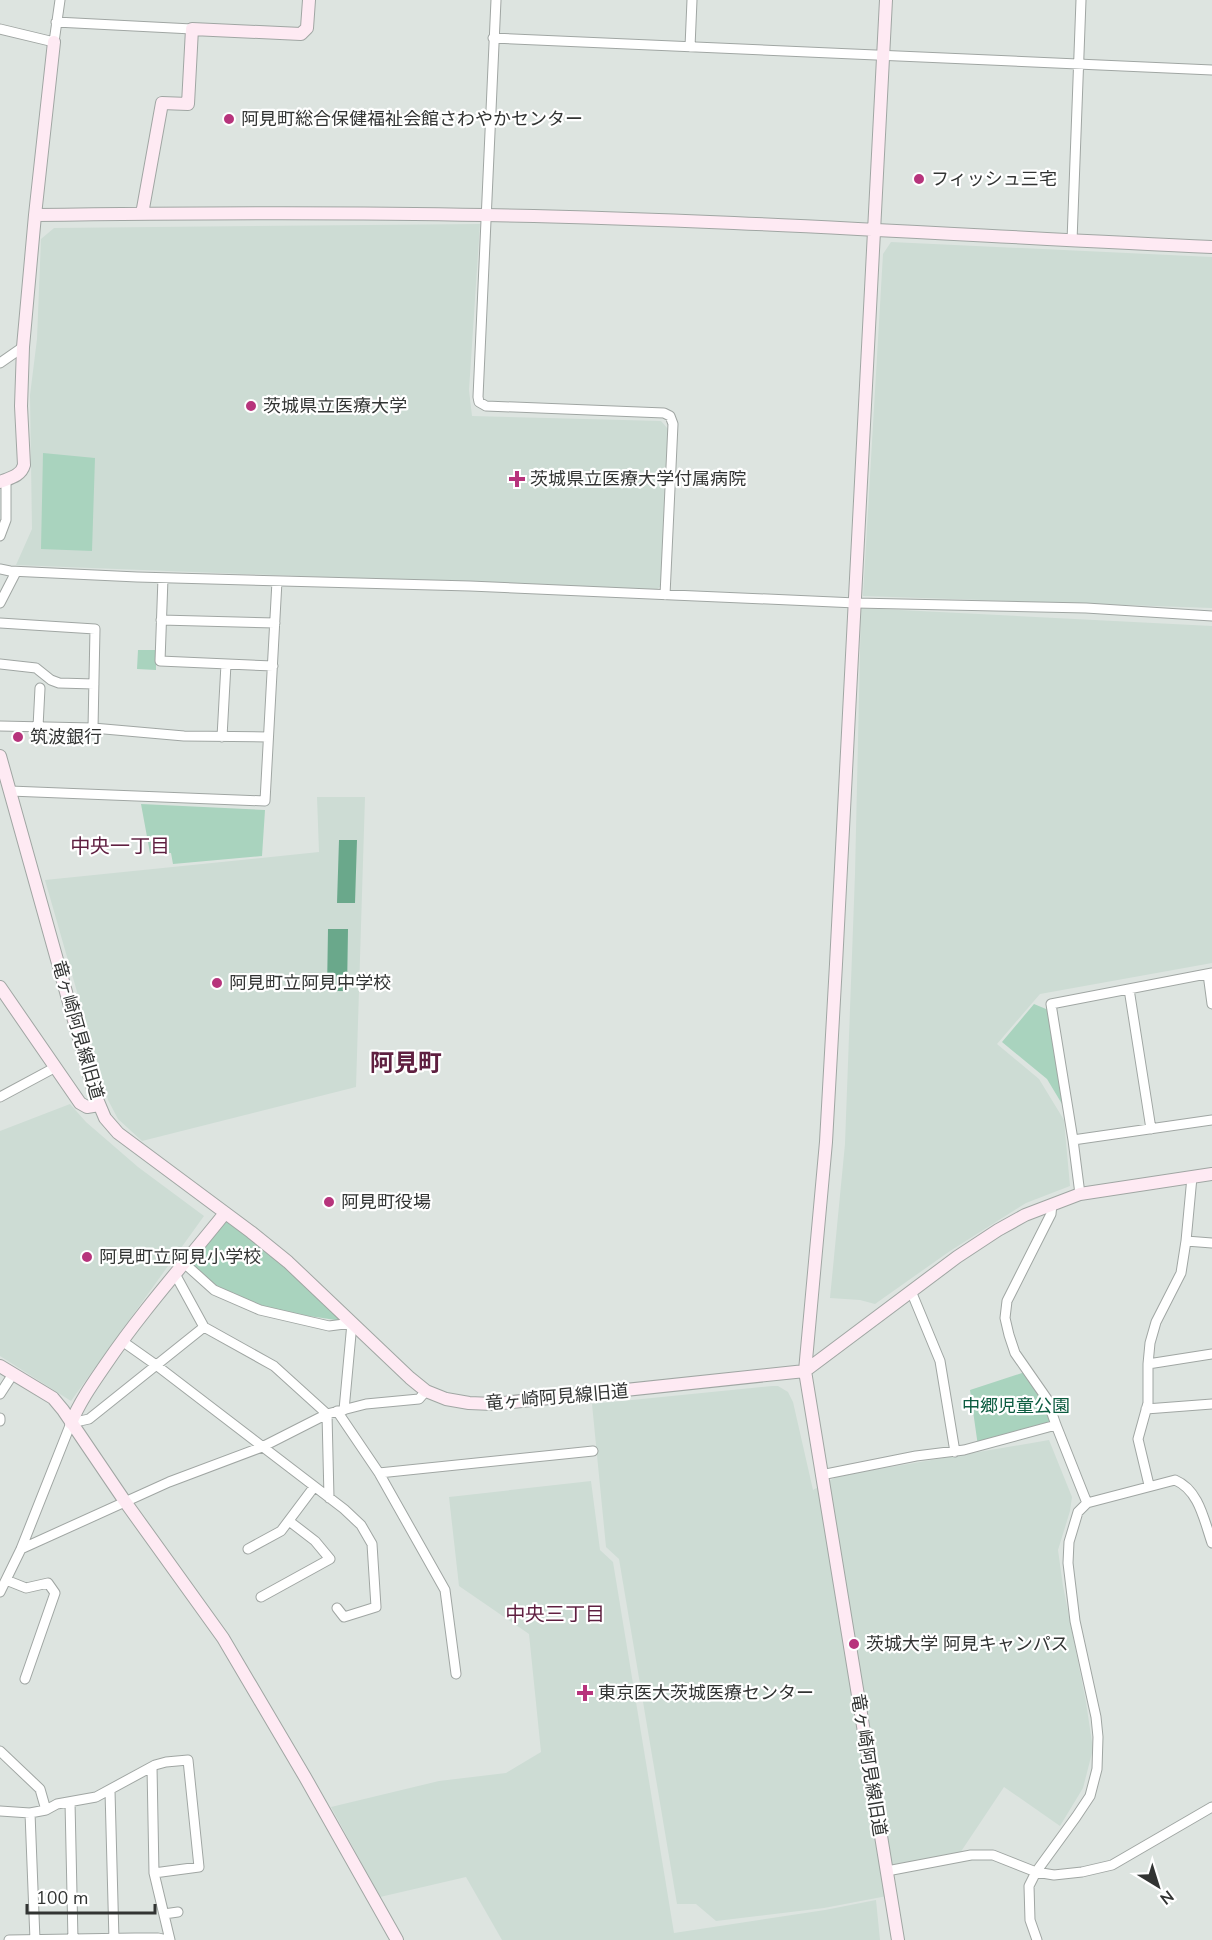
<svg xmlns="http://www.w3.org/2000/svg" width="1212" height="1940" font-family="'Nunito Sans','Noto Sans JP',sans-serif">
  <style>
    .built { fill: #cddcd4 }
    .green { fill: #a9d3be }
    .water { fill: #6aa88b }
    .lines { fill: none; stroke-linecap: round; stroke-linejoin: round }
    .street-casing { stroke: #a0a6a3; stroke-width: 11 }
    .secondary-casing { stroke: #a0a6a3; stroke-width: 14 }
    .street { stroke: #fff; stroke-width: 9 }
    .secondary { stroke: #feeaf3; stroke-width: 12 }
    .poi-dot { fill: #b7347c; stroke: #fff; stroke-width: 2 }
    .labels { text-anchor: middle; stroke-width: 4.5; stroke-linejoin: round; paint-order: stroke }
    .poi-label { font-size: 18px; fill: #323433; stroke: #fff; text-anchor: start }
    .street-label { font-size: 18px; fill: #323433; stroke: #fff }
    .park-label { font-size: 18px; fill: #0c5c40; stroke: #fff }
    .neighbourhood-label { font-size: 20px; fill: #5f1f40; stroke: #fff }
    .district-label { font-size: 24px; font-weight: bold; fill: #5f1f40; stroke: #fff }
  </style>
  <rect width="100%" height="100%" fill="#dde4e0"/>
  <path class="built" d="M480,224l-11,166 3,26 189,5 7,8 -6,156 -6,5 -640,-25 16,-36 -2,-134 7,-56 4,-100 13,-11z
    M891,242l321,15v351l-349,-12 20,-342z
    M861,608l351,18v337l-172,31 -43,50 42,35 25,41 6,66 -44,17 -76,48 -75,53 -15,-4 -30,-2 15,-154 10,-270z
    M317,797h48l-9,290 -214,54 -24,-22 -10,-19 -63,-220 274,-28z
    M70,1104l16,18 52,45 66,49 -133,185 -71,-45v-225z
    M772,1386h6l10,6 5,10 20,88 25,-14 211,-36 23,57 -2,14 -12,39 5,36 23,116 7,47 -10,39 -23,38 -56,-39 -46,69 -76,11 5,29 -63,12 -108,13 -20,-17h-19l-58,-345 -13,-12 -14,-143z
    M591,1481l9,69 13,12 61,371 151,-23 51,-10 4,40h-378l-36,-63 -86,20 -49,-90 108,-26 67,-8 35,-21 -12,-118 -70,-48 -10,-89z"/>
  <path class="green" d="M43,453l52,5 -3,93 -51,-2z
    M138,650h18v20l-19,-1z
    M141,804l124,6 -3,46 -89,8 -2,-11h-21z
    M1034,1004l12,5 4,-5 17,98 -5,2 -15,-25 -45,-37z
    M227,1218l64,54 52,49c-37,-6 -80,-9 -113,-27 -15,-8 -28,-20 -41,-32z
    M1028,1371l28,54 -78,21 -8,-56z"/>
  <path class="water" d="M339,840h18l-2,63h-18z
    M328,929h20l-1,62h-20z"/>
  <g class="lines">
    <defs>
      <path id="street" d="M496,0l-18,397 1,5 7,4 178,7 6,3 3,8 -8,171
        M56,22l136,7
        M0,29l54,13 6,-42
        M493,38l719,32
        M690,47l2,-47
        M1072,241l9,-241
        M0,363l23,-16
        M0,536l6,-16v-41
        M0,569l10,2 127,6 333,9 386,17 230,5 126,8
        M163,578l-3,83 113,5
        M0,603l16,-31
        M161,620l114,3
        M0,623l95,6 -2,99
        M0,664l36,4 15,12 8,3 35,1
        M0,726l93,2 91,8 84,1
        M38,727l2,-39
        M222,737l4,-73
        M10,791l255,10 12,-220
        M1208,974l4,30
        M1129,989l22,140
        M0,1097l54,-29
        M1073,1140l139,-20
        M1080,1194l-7,-54 -22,-136 161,-31
        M1052,1204l-1,10 -44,87 -2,17 4,17 6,18 32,46 9,26 31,78
        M1186,1241l26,2
        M184,1263l30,27 46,20 69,16 23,-3 -8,87
        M175,1274l29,53 70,39 53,48 2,84
        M911,1291l29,70 15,91
        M122,1341l34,24 188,144 17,16 11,19 4,63 -32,10 -7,-9
        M1148,1364l64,-10
        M0,1394l13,-20
        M1146,1409l66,-5
        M337,1411l42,62 66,117 11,84
        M0,1418v3
        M379,1473l214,-22
        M821,1475l95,-19 48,-6 92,-25
        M1149,1485l-11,-46 10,-36v-39l2,-21 6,-21 25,-49 5,-32 6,-64
        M21,1549l148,-67 93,-35 65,-33 39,-10 53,-5 7,-8
        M248,1549l33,-18 33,-44
        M6,1580l20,8 22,-5 7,10 -30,86
        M0,1592l21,-43 50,-126 18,-4 115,-92
        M261,1597l69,-38 -15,-18 -26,-20
        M0,1751l40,38 6,21
        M152,1767l2,106 16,67
        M110,1791l4,149
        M70,1802l3,138
        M0,1811l30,2 16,-3 11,-6 39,-7 59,-32 11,-3 22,-2 11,107 -45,6
        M30,1813l5,127
        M887,1871l84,-16h22l43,17 18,3 28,-3 30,-7 100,-58
        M164,1914l14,-2
        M9,1940l126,-2h23l9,2
        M1037,1940l-7,-20 -1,-34 7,-14 40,-55 14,-21 7,-27 1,-32 -2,-20 -21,-96 -7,-58 1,-21 9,-30 9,-9 88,-23c24,10 29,40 37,63"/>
      <path id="secondary" d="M886,0l-50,964 -10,178 -21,229 93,569
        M142,214l20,-111 26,1 4,-75 109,5 6,-6 2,-28
        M35,215l19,-173
        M0,482c10,-4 21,-6 24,-17l-3,-59 2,-59 12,-132c150,-2 300,-3 450,0 242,4 485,21 727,32
        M0,756l94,336 11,26 13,15 133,99 37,30 122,116 16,13 20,8 23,4 24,1 312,-33 152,-114 41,-27 27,-15 55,-21 132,-20
        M0,987l80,116 7,4 12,-2
        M0,1366l53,32 10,12 63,93 97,135 82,139 92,163
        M71,1423c9,-22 22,-40 35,-59 36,-53 79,-101 119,-151"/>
    </defs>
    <use href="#street" class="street-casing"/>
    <use href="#secondary" class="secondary-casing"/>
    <use href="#street" class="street"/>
    <use href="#secondary" class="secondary"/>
  </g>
  <g class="poi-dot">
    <circle cx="229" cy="119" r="6"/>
    <circle cx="919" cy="179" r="6"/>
    <circle cx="251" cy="406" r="6"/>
    <path d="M514 470h6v6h6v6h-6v6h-6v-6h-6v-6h6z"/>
    <circle cx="18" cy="737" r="6"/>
    <circle cx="217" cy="983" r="6"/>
    <circle cx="329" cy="1202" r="6"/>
    <circle cx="87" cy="1257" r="6"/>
    <circle cx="854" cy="1644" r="6"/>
    <path d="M582 1684h6v6h6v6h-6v6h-6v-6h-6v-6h6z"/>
  </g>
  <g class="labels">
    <g class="poi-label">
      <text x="241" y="125">阿見町総合保健福祉会館さわやかセンター</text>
      <text x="931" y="185">フィッシュ三宅</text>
      <text x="263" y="412">茨城県立医療大学</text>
      <text x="530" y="485">茨城県立医療大学付属病院</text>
      <text x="30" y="743">筑波銀行</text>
      <text x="229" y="989">阿見町立阿見中学校</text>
      <text x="341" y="1208">阿見町役場</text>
      <text x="99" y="1263">阿見町立阿見小学校</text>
      <text x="866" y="1650">茨城大学 阿見キャンパス</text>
      <text x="598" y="1699">東京医大茨城医療センター</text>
    </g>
    <g class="street-label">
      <text transform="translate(78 1030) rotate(74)" y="6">竜ヶ崎阿見線旧道</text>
      <text transform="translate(557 1397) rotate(-5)" y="6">竜ヶ崎阿見線旧道</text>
      <text transform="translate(869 1765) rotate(81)" y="6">竜ヶ崎阿見線旧道</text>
    </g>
    <g class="park-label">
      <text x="1016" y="1412">中郷児童公園</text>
    </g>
    <g class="neighbourhood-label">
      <text x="120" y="853">中央一丁目</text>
      <text x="555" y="1621">中央三丁目</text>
    </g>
    <g class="district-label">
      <text x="406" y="1071">阿見町</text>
    </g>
  </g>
  <g transform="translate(1158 1886) rotate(142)" stroke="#ffffff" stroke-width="4.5" paint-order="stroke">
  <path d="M0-4.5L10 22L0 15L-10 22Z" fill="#323433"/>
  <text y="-9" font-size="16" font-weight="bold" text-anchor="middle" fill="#323433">N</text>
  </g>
  <path d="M27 1904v9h128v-9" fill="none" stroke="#323433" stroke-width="3"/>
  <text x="36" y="1904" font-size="18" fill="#323433" stroke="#ffffff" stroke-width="4.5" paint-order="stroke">100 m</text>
</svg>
